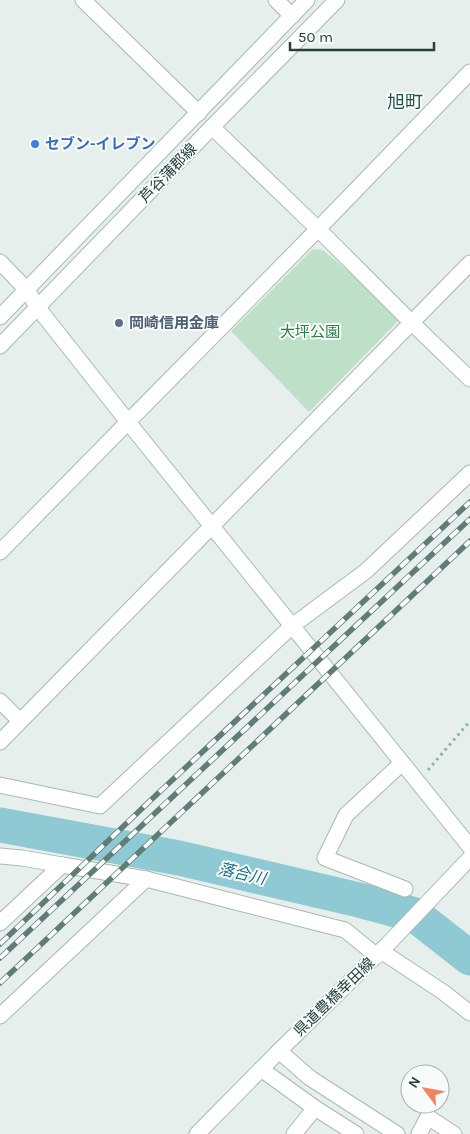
<svg xmlns="http://www.w3.org/2000/svg" width="470" height="1134" viewBox="0 0 470 1134" font-family="Karla,'Noto Sans JP',sans-serif">
<style>
.green{fill:#bfe0c8}
.lines{fill:none;stroke-linecap:round;stroke-linejoin:round}
.river{stroke:#8ec9d4;stroke-width:35}
.street-casing{stroke:#a8b8b2;stroke-width:17}
.secondary-casing{stroke:#a4bbb3;stroke-width:17}
.path{stroke:#86b3a5;stroke-width:3;stroke-dasharray:2.5 4;stroke-linecap:butt}
.street{stroke:#fff;stroke-width:15}
.secondary{stroke:#fff;stroke-width:15}
.rail-casing{stroke:#5f7d75;stroke-width:5.5}
.rail{stroke:#f7fbf9;stroke-width:4;stroke-dasharray:11;stroke-linecap:butt}
.shop-dot{fill:#3f7fe0;stroke:#f7fbf9;stroke-width:2}
.service-dot{fill:#5c6f8a;stroke:#f7fbf9;stroke-width:2}
.labels{text-anchor:middle;stroke-width:4;stroke-linejoin:round;paint-order:stroke}
.shop-label{font-size:15px;font-weight:bold;fill:#366cbe;stroke:#f7fbf9;text-anchor:start}
.street-label{font-size:15px;fill:#24423a;stroke:#f7fbf9}
.service-label{font-size:15px;font-weight:bold;fill:#4e5e75;stroke:#f7fbf9;text-anchor:start}
.park-label{font-size:15px;fill:#2d7a4b;stroke:#f7fbf9}
.water-label{font-size:16px;font-style:italic;fill:#1c6f80;stroke:#f7fbf9}
.quarter-label{font-size:18px;fill:#1f5548;stroke:#f7fbf9}
</style>
<rect width="100%" height="100%" fill="#e6efeb"/>
<path class="green" d="M313 249 323 250 402 317 309 412 231 331Z"/>
<g class="lines">
<path class="river" d="M0 825 179 858 359 900 415 915 470 958"/>
<defs>
<g id="street">
<path d="M83 0 199 113"/>
<path d="M276 0 292 16"/>
<path d="M212 127 318 229 412 323 470 379"/>
<path d="M0 552 318 229 470 72"/>
<path d="M0 701 20 721"/>
<path d="M0 742 470 263"/>
<path d="M402 763 346 815 325 858 405 889"/>
<path d="M0 785 100 806 292 626 366 571 470 473"/>
<path d="M0 856 22 858 62 865 0 923"/>
<path d="M62 865 146 879"/>
<path d="M381 951 443 992 470 1013"/>
<path d="M0 1016 146 879 345 930 377 956"/>
<path d="M294 1134 315 1108"/>
<path d="M419 1134 428 1117 454 1134"/>
</g>
<g id="secondary">
<path d="M0 262 27 290 38 308 128 422 470 847"/>
<path d="M0 317 307 0"/>
<path d="M0 346 212 127 337 0"/>
<path d="M279 1051 310 1078 397 1134"/>
<path d="M261 1069 315 1108 356 1134"/>
<path d="M197 1134 279 1051 388 944 470 858"/>
</g>
</defs>
<use href="#street" class="street-casing"/>
<use href="#secondary" class="secondary-casing"/>
<path class="path" d="M428 770 470 721"/>
<use href="#street" class="street"/>
<use href="#secondary" class="secondary"/>
<defs>
<g id="rail">
<path d="M0 944 152 799 470 502"/>
<path d="M0 958 470 519"/>
<path d="M0 983 470 541"/>
</g>
</defs>
<use href="#rail" class="rail-casing"/>
<use href="#rail" class="rail"/>
</g>
<circle class="shop-dot" cx="35" cy="144" r="5"/>
<circle class="service-dot" cx="119" cy="323" r="5"/>
<g class="labels">
<g class="shop-label">
<text x="45" y="149">セブン-イレブン</text>
</g>
<g class="street-label">
<text transform="translate(168 173) rotate(-46)" y="5">芦谷蒲郡線</text>
<text transform="translate(334 997) rotate(-44)" y="5">県道豊橋幸田線</text>
</g>
<g class="service-label">
<text x="129" y="328">岡崎信用金庫</text>
</g>
<g class="park-label">
<text x="310" y="337">大坪公園</text>
</g>
<g class="water-label">
<text transform="translate(242 873) rotate(13)" y="6">落合川</text>
</g>
<g class="quarter-label">
<text x="405" y="108">旭町</text>
</g>
</g>
<g transform="translate(425 1089) rotate(302)"><circle r="24" fill="#f7fbf9" stroke="#a3b1ad"/>
<path d="M0-4L9 19L0 12L-9 19Z" fill="#f4845f"/>
<text y="-8" font-size="14" font-weight="bold" text-anchor="middle" fill="#24423a">N</text>
</g>
<path d="M290 42v8h144v-8" fill="none" stroke="#24423a" stroke-width="2.5"/>
<text x="298" y="42" font-size="15" fill="#24423a" stroke="#f7fbf9" stroke-width="4" paint-order="stroke">50 m</text>
</svg>
